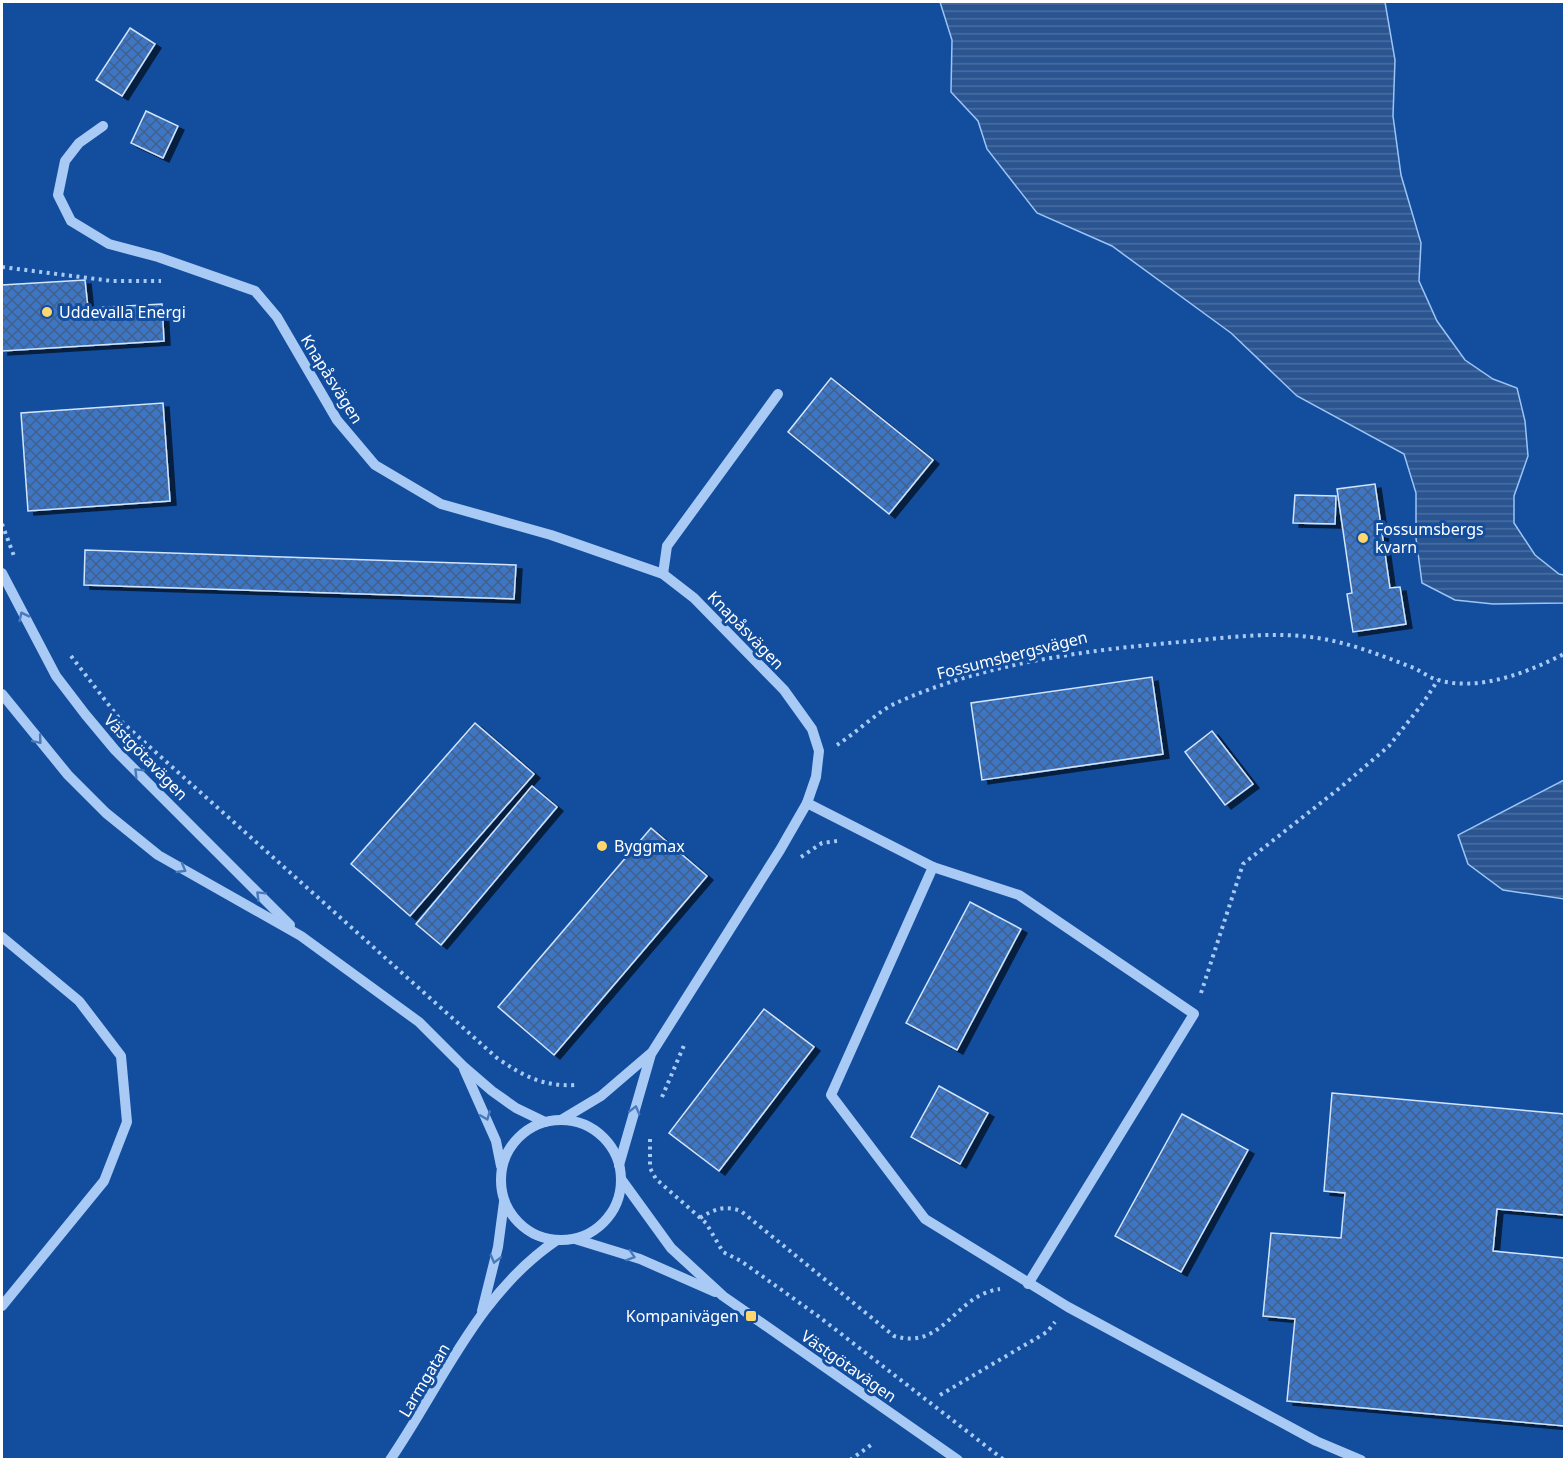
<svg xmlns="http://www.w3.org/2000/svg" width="1566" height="1461" viewBox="0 0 1566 1461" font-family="'Noto Sans',sans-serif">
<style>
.water{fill:url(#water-rules);stroke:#9bc4f7;stroke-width:1.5}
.building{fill:url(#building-cross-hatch);stroke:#d2e5fe;stroke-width:1.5;filter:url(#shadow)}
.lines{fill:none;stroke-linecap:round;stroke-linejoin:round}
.path{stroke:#a9caf4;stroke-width:4;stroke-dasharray:3 4.5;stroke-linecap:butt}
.minor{stroke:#a9caf4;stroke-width:10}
.oneway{stroke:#4779bc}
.poi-dot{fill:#ffd76c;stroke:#124d9e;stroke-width:2}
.labels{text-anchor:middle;stroke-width:6;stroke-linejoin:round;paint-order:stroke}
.poi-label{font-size:16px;fill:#fff;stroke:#124d9e;text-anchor:start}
.street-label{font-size:16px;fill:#fff;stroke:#124d9e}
</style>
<defs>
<pattern id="water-rules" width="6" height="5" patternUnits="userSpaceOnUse" patternTransform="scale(1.5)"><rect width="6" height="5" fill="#2a5591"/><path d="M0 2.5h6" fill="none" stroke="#4a6ea2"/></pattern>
<pattern id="building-cross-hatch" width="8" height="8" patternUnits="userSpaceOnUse" patternTransform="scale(1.5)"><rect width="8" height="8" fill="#3c76c5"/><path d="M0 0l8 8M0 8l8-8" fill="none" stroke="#446188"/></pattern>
<filter id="shadow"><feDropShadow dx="6" dy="4" stdDeviation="0" flood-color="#0009"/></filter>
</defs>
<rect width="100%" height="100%" fill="#124d9e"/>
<g class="water">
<path d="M940 2H1385L1395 60 1393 116 1401 175 1421 243 1419 281 1437 321 1465 360 1493 379 1517 388 1525 421 1528 456 1514 496V523L1535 555 1559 574 1564 575V603L1493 604 1455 600 1422 583 1416 538V493L1404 454 1297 396 1231 333 1112 246 1037 213 987 149 978 121 951 92 952 40Z"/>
<path d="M1564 780V899L1503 890 1468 864 1458 835Z"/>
</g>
<g class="building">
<path d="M130 28 155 44 122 96 96 80Z"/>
<path d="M146 111 178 126 163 158 131 143Z"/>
<path d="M85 280 88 308 162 304 164 341 2 351V285Z"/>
<path d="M831 378 933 460 889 514 788 432Z"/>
<path d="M163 403 170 501 28 511 21 413Z"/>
<path d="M1375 484 1390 588 1400 587 1406 624 1353 632 1347 594 1352 593 1337 489Z"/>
<path d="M1295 495 1336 496 1335 524 1293 523Z"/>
<path d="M85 550 516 565 514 599 84 585Z"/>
<path d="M1152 677 1163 754 982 780 971 703Z"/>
<path d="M475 723 534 774 410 916 351 864Z"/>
<path d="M1212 731 1253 784 1225 805 1185 752Z"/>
<path d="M532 786 557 807 441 945 416 924Z"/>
<path d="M651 828 707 876 554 1055 498 1007Z"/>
<path d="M970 902 1021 929 957 1050 906 1023Z"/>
<path d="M764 1009 814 1047 719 1171 669 1133Z"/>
<path d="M939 1086 988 1113 960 1164 911 1137Z"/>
<path d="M1332 1093 1564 1114V1215L1497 1209 1493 1251 1564 1258V1426L1287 1401 1295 1319 1263 1316 1271 1233 1341 1238 1345 1193 1324 1191Z"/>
<path d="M1182 1114 1248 1150 1181 1272 1115 1236Z"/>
</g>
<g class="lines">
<g class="path">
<path d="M2 267 112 281H161"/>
<path d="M2 524 14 556"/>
<path d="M71 656 122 722 497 1058C523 1076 544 1087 576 1085"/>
<path d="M837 745C856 733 877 712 896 703 986 662 1095 649 1192 641 1231 637 1271 632 1310 637 1346 641 1380 655 1414 668 1422 672 1430 678 1438 680 1480 692 1528 672 1564 654"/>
<path d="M801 857 822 843 837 841"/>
<path d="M1201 993 1243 864 1341 787 1389 746 1423 703 1438 680"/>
<path d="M662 1097 685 1043"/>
<path d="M650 1139V1168L656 1179 706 1223 723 1252 741 1261 818 1316 1004 1460"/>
<path d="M700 1218C714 1209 725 1205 741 1211L894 1336C944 1351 954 1295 1000 1289"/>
<path d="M940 1395 1047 1332 1055 1322"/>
<path d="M850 1460 871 1445"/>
</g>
<g class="minor">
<path d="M103 126 79 143 65 161 58 195 71 221 109 244 158 257 255 291 277 317 337 420 375 465 441 504 551 535 663 574 694 598 784 690 812 729 819 751 816 777 807 803 780 850 651 1054 619 1165"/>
<path d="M2 573 56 676 85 714 115 750 290 925"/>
<path d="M663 574 667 546 778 394"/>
<path d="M2 694 68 775 106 813 158 855 301 936 419 1022 463 1066 492 1091 516 1108 545 1122"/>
<path d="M807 803 933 867 831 1095 925 1219 1068 1307 1316 1441 1361 1460"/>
<path d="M933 867 1019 895 1194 1014 1028 1284"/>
<path d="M2 937 79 1001 121 1056 127 1122 104 1181 2 1306"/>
<path d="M464 1069 496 1141 501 1166"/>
<path d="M561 1120 601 1096 650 1054"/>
<circle cx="561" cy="1180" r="60"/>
<path d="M621 1179 671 1248 723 1296 958 1460"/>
<path d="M575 1239 640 1259 715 1292"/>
<path d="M482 1311 498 1247 504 1202"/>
<path d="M390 1460C442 1384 478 1293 557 1240"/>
</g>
</g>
<defs><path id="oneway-chevron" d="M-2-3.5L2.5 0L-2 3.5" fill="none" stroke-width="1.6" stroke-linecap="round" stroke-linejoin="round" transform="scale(1.5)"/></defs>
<g class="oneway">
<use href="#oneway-chevron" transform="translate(23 616) rotate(-116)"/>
<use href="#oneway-chevron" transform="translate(38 740) rotate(50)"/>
<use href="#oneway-chevron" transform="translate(138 772) rotate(-135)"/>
<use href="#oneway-chevron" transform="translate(182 869) rotate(30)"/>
<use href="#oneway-chevron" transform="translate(260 895) rotate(-135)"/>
<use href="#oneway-chevron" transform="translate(635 1110) rotate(-75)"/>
<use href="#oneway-chevron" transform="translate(486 1116) rotate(68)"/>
<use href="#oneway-chevron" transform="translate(631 1256) rotate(18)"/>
<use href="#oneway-chevron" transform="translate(495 1259) rotate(104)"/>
</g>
<g class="poi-dot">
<circle cx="47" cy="312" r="6"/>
<circle cx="1363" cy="538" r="6"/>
<circle cx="602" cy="846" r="6"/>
<rect x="745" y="1310" width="12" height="12" rx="3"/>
</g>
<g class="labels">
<g class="poi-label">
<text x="59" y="318">Uddevalla Energi</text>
<text x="1375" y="535">Fossumsbergs<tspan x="1375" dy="18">kvarn</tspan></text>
<text x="614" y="852">Byggmax</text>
<text x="739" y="1322" text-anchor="end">Kompanivägen</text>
</g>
<g class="street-label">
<text transform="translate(332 379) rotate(58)" y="6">Knapåsvägen</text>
<text transform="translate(746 630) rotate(46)" y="6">Knapåsvägen</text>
<text transform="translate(1012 655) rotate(-14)" y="6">Fossumsbergsvägen</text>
<text transform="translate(146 757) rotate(46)" y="6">Västgötavägen</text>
<text transform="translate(849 1366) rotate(35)" y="6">Västgötavägen</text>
<text transform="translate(424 1380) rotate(-59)" y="6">Larmgatan</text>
</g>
</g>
<rect width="1566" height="1461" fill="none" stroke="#ffffff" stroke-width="6"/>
</svg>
